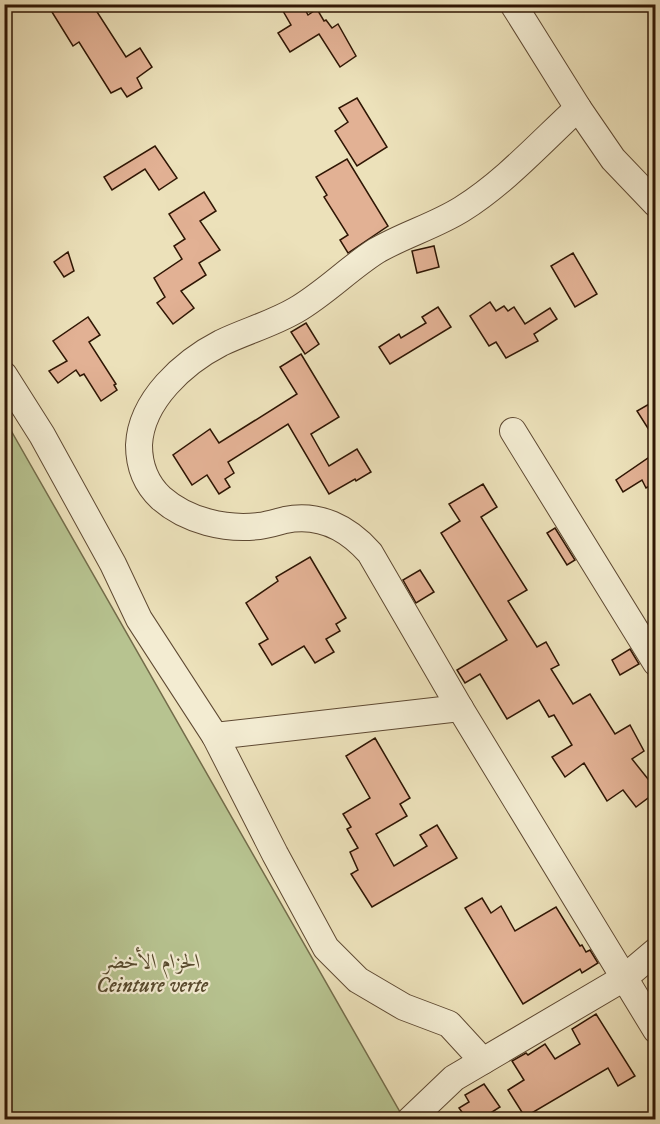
<svg xmlns="http://www.w3.org/2000/svg" width="660" height="1124" viewBox="0 0 660 1124" font-family="'IM FELL DW Pica',Amiri,serif">
<style>
.green{fill:#b7c390;stroke:#736c4a;stroke-width:1.5}
.building{fill:#e2b194;stroke:#2f1604;stroke-width:1.5}
.lines{fill:none;stroke-linecap:round;stroke-linejoin:round}
.minor-casing{stroke:#5e4932;stroke-width:28}
.minor{stroke:#f3ecd2;stroke-width:26}
.labels{text-anchor:middle;stroke-width:4.5;stroke-linejoin:round;paint-order:stroke}
.park-label{font-size:21px;font-style:italic;fill:#584a2e;stroke:#f3ecd2}
</style>
<rect width="100%" height="100%" fill="#ece1ba"/>
<filter id="stains"><feTurbulence type="fractalNoise" baseFrequency=".00333" numOctaves="4"/><feColorMatrix values="0 0 0 0 .2 0 0 0 0 .09 0 0 0 0 .02 0 0 0 .5 -.17"/></filter>
<radialGradient id="worn" r=".72"><stop offset=".6" stop-color="#630" stop-opacity="0"/><stop offset="1" stop-color="#630" stop-opacity=".3"/></radialGradient>
<path class="green" d="M5 420 404 1119H5Z"/>
<g class="building">
<path d="M47 4H92L126 57 140 48 152 67 137 78 142 88 127 97 121 88 111 93 79 42 73 46Z"/>
<path d="M279 4H302L308 15 317 9 324 21 326 20 332 28 338 24 356 56 340 67 319 34 290 52 278 33 291 25Z"/>
<path d="M357 98 387 147 357 166 335 131 348 122 339 108Z"/>
<path d="M155 146 177 178 159 190 145 169 112 190 104 177Z"/>
<path d="M347 159 388 226 348 253 340 240 348 235 324 197 327 195 316 177Z"/>
<path d="M204 192 216 211 200 221 220 250 199 263 206 275 181 291 194 308 173 324 157 303 165 297 154 278 182 259 174 246 185 239 169 214Z"/>
<path d="M434 246 439 267 417 273 412 251Z"/>
<path d="M68 252 74 271 64 277 54 262Z"/>
<path d="M573 253 597 294 575 307 551 266Z"/>
<path d="M490 302 496 311 504 306 508 311 514 307 525 324 550 308 557 319 534 334 538 341 506 358 496 342 489 346 470 316Z"/>
<path d="M438 307 451 327 390 364 379 347 399 334 401 338 426 323 422 317Z"/>
<path d="M88 317 100 335 89 342 116 384 114 385 117 390 101 401 84 374 80 376 76 370 58 383 49 371 67 361 53 341Z"/>
<path d="M306 323 319 344 305 354 291 332Z"/>
<path d="M301 354 339 417 311 434 329 466 357 449 371 472 356 481 355 479 329 494 288 424 228 462 234 473 225 479 230 487 219 494 207 475 192 485 173 455 210 429 219 443 297 394 280 367Z"/>
<path d="M656 400V441L637 411Z"/>
<path d="M651 456 652 459 656 457V482L646 488 642 480 623 492 616 480Z"/>
<path d="M483 484 497 507 481 517 527 590 508 601 537 647 546 642 559 665 551 669 573 704 590 694 615 734 630 725 644 751 632 759 656 789V792L636 807 623 790 607 801 584 763 565 777 552 757 572 745 554 715 549 717 539 700 507 719 480 674 465 683 457 670 507 640 441 533 460 521 449 504Z"/>
<path d="M555 528 575 560 567 565 547 533Z"/>
<path d="M310 557 346 618 336 624 340 631 326 639 334 652 315 663 304 646 272 665 259 644 268 639 246 603 278 581 276 577Z"/>
<path d="M420 570 434 592 416 603 403 580Z"/>
<path d="M630 649 639 664 620 675 612 660Z"/>
<path d="M375 738 410 798 400 804 407 816 376 834 394 866 427 846 420 835 437 825 457 858 372 907 351 874 358 870 350 852 358 848 347 829 351 827 343 814 370 798 346 756Z"/>
<path d="M482 898 491 913 501 906 515 931 556 907 580 946 582 945 586 952 590 950 598 963 582 973 580 969 523 1004 465 908Z"/>
<path d="M596 1014 635 1076 618 1086 608 1068 525 1117 508 1090 524 1080 512 1061 526 1053 528 1055 545 1044 555 1059 580 1044 572 1029Z"/>
<path d="M484 1084 500 1107 481 1119H467L459 1108 469 1102 465 1095Z"/>
</g>
<g class="lines">
<defs>
<g id="minor">
<path d="M513 4 578 108 613 159 656 204"/>
<path d="M578 108C541 142 505 182 462 209 435 226 403 235 376 251 348 269 325 293 296 310 272 324 246 331 221 343 184 362 141 400 139 445 139 465 146 484 161 498 187 521 226 530 259 526 268 525 277 522 285 520 319 513 348 528 370 553L460 708 656 1030"/>
<path d="M4 375 42 435 113 564 139 619 215 736 275 854 326 948 358 980 404 1007 449 1024 483 1061"/>
<path d="M513 431 656 663"/>
<path d="M215 736 460 708"/>
<path d="M410 1120 454 1078 624 978 656 951"/>
</g>
</defs>
<use href="#minor" class="minor-casing"/>
<use href="#minor" class="minor"/>
</g>
<g class="labels">
<g class="park-label">
<text x="152" y="968">الحزام الأخضر<tspan x="152" dy="24">Ceinture verte</tspan></text>
</g>
</g>
<rect width="660" height="1124" fill="none" stroke="#ece1ba" stroke-width="24"/>
<rect x="6" y="6" width="648" height="1112" fill="none" stroke="#2f1604" stroke-width="3"/>
<rect x="12" y="12" width="636" height="1100" fill="none" stroke="#2f1604" stroke-width="1.5"/>
<rect width="100%" height="100%" filter="url(#stains)"/>
<rect width="100%" height="100%" fill="url(#worn)"/>
</svg>
